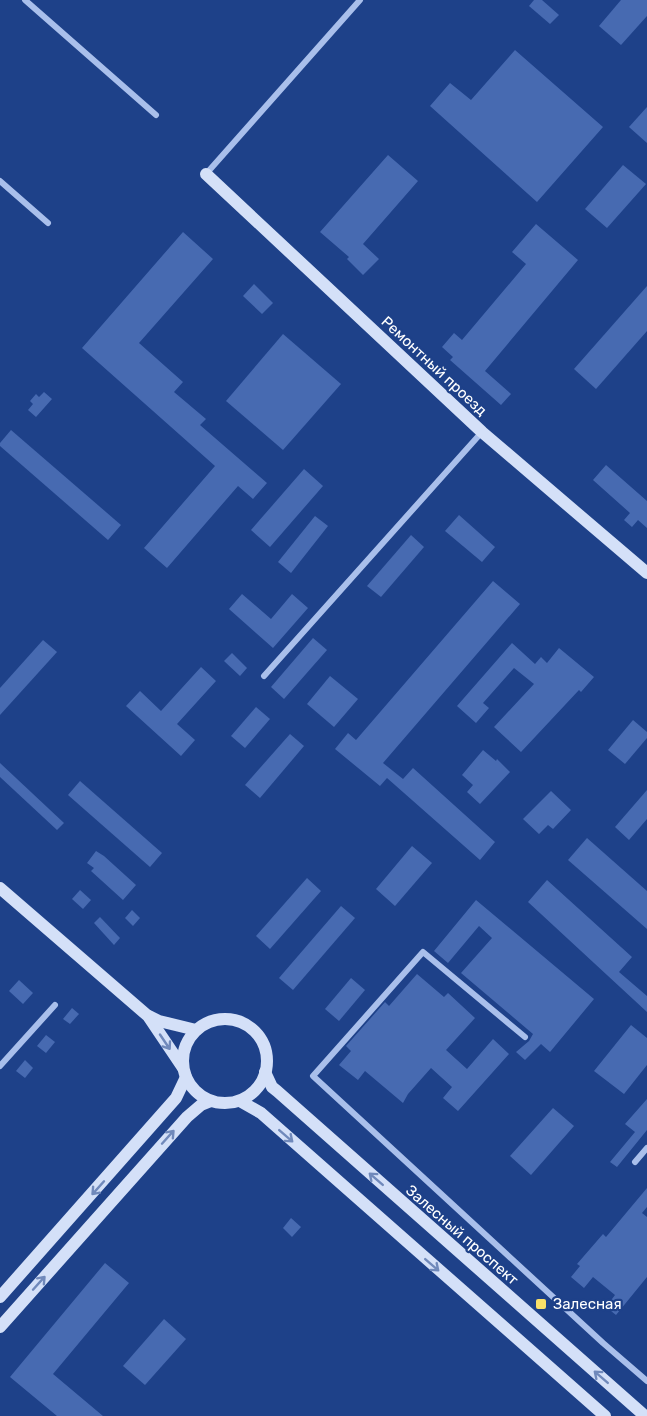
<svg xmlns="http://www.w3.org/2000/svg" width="647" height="1416" viewBox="0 0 647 1416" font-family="Rubik,sans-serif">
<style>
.building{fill:#476ab1}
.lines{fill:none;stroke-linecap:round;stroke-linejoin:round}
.street{stroke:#a9bfeb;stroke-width:6}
.secondary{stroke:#d4e0f8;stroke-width:12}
.oneway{stroke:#7089bb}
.poi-dot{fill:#fae068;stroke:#1e4189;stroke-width:2}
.labels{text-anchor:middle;stroke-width:4.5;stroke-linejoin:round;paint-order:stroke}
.street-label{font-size:15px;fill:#fff;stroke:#1e4189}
.poi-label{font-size:15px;fill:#fff;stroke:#1e4189;text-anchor:start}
</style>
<rect width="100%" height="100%" fill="#1e4189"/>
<g class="building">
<path d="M534 0H542L559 15 550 24 529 6Z"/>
<path d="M621 0H647V16L621 45 599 26Z"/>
<path d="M515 50 603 127 537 202 430 106 450 83 471 100Z"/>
<path d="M647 107V143L629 127Z"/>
<path d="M388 155 418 181 363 244 379 259 363 275 347 259 349 257 320 232Z"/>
<path d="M623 165 646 184 607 228 585 209Z"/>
<path d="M536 224 578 260 485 371 511 394 501 405 450 360 453 357 442 347 454 333 462 340 526 264 512 252Z"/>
<path d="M183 232 213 259 139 343 183 382 174 392 206 419 200 425 267 483 253 499 238 486 167 568 144 548 215 466 82 348Z"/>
<path d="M254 284 273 303 262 314 243 296Z"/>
<path d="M647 286V331L596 389 574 369Z"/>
<path d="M283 334 341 384 283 450 226 401Z"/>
<path d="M44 392 52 399 36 417 28 410 33 404 30 401 36 394 39 397Z"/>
<path d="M11 430 121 525 108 540 0 446V443Z"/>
<path d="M606 465 647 501V528L638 520 632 527 624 520 630 513 593 480Z"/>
<path d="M304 469 323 486 270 547 251 530Z"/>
<path d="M459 515 495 547 482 562 445 531Z"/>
<path d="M315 516 328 526 291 573 278 562Z"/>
<path d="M411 535 424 547 381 597 367 586Z"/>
<path d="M493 581 520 604 383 763 403 779 413 768 495 842 480 860 387 778 380 786 335 749 348 733 356 740Z"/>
<path d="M242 594 271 619 292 594 308 608 273 648 229 609Z"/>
<path d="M313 638 327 650 284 699 271 687Z"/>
<path d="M43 640 57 652 0 715V688Z"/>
<path d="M512 643 535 664 541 657 547 663 559 648 594 677 581 692 579 690 521 752 494 727 534 684 514 668 483 703 489 708 476 723 457 706Z"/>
<path d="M232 653 247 668 240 676 224 661Z"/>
<path d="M201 667 216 681 177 724 195 740 181 756 126 706 140 691 161 711Z"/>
<path d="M330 676 358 699 334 727 307 704Z"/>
<path d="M256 707 270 719 245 748 231 736Z"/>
<path d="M633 720 647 732V738L625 764 608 750Z"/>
<path d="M290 734 304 746 260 798 245 785Z"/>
<path d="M483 750 496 761 497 759 510 772 480 804 467 792 473 785 462 775Z"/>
<path d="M0 763 64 823 57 830 0 777Z"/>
<path d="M80 781 162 853 150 867 68 795Z"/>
<path d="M647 790V819L629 840 615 827Z"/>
<path d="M551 791 571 810 553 829 548 825 539 834 523 819Z"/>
<path d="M587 838 647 891V929L568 860Z"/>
<path d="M412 846 432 863 395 906 376 889Z"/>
<path d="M96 851 104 856 136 885 123 900 91 871 94 868 87 863Z"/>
<path d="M307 878 321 891 270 949 256 936Z"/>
<path d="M547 880 632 957 619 972 647 996V1012L528 902Z"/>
<path d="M80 890 91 900 83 909 72 899Z"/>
<path d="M476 900 594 999 550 1052 541 1044 525 1060 516 1052 529 1041 533 1034 461 973 492 938 479 926 448 963 434 951Z"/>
<path d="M341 906 355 918 293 990 279 978Z"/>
<path d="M132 910 140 918 133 926 125 918Z"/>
<path d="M100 917 120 938 114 945 94 923Z"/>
<path d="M417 974 444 997 448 993 475 1018 446 1050 467 1069 493 1039 509 1054 458 1111 443 1098 452 1087 431 1068 408 1094 403 1103 365 1071 358 1080 339 1065 351 1051 346 1046 385 1002 389 1006Z"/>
<path d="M351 978 365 990 339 1021 325 1009Z"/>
<path d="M19 980 33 993 23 1004 9 991Z"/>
<path d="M72 1008 79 1014 70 1024 63 1019Z"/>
<path d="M631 1025 647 1038V1065L624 1094 594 1071Z"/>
<path d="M46 1035 55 1042 46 1053 37 1046Z"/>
<path d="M25 1060 33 1068 25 1078 16 1071Z"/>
<path d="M647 1099V1130L617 1167 610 1162 635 1132 625 1124Z"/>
<path d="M553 1108 574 1126 531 1175 510 1156Z"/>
<path d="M647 1188V1207L642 1213 647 1217V1277L616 1315 606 1307 615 1295 593 1277 584 1288 571 1277 580 1266 577 1264 603 1234 606 1237Z"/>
<path d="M291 1218 301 1227 292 1237 283 1228Z"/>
<path d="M105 1263 129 1283 53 1374 103 1416H57L10 1377Z"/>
<path d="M164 1319 186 1339 145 1385 123 1366Z"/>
</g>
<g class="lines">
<g class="street">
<path d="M25 0 156 115"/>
<path d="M206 174 360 0"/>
<path d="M0 181 48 223"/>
<path d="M264 676 482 432"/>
<path d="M525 1037 423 952 313 1076 603 1343 647 1381"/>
<path d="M0 1066 55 1005"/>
<path d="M635 1162 647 1148"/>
</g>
<g class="secondary">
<path d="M206 174 482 432 647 573"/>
<path d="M0 888 148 1016 183 1068"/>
<path d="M149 1016 159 1021 196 1030"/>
<circle cx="225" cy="1061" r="42"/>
<path d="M265 1072 272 1087 277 1091 645 1416"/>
<path d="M240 1101 261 1113 605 1416"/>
<path d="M0 1297 176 1098 186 1077"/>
<path d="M0 1327 187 1117 201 1105 211 1101"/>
</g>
</g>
<defs><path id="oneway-shaft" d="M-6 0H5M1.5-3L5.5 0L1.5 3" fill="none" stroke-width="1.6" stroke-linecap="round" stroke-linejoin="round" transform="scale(1.5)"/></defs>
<g class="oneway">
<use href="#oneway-shaft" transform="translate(165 1042) rotate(56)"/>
<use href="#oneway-shaft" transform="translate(286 1136) rotate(41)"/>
<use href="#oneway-shaft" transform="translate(168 1137) rotate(-48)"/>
<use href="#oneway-shaft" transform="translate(376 1179) rotate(-139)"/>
<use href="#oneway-shaft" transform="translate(98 1188) rotate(132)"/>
<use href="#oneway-shaft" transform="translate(432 1265) rotate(41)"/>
<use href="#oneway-shaft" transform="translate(39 1283) rotate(-48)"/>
<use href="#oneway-shaft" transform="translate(601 1377) rotate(-139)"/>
</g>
<rect class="poi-dot" x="535" y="1298" width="12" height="12" rx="3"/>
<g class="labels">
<g class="street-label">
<text transform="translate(434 366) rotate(43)" y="5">Ремонтный проезд</text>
<text transform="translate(462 1235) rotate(41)" y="5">Залесный проспект</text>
</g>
<g class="poi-label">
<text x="553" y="1309">Залесная</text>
</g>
</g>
</svg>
